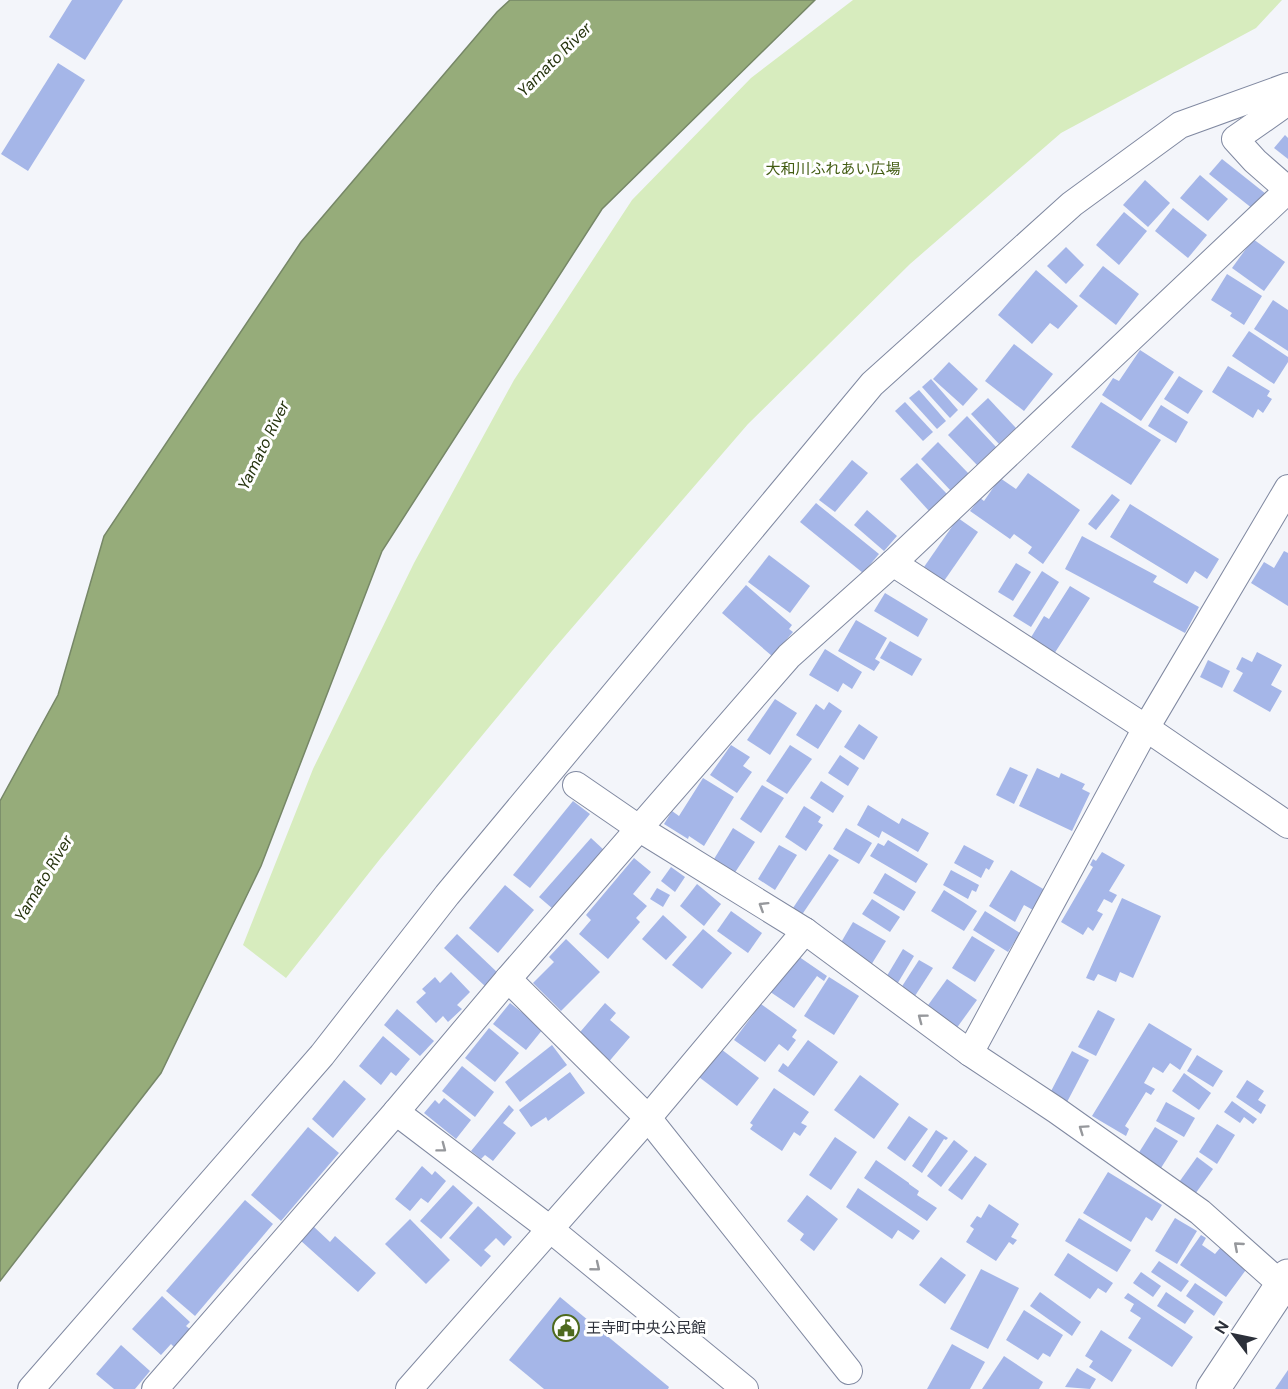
<svg xmlns="http://www.w3.org/2000/svg" width="1288" height="1389" viewBox="0 0 1288 1389" font-family="'DM Sans','Noto Sans JP',sans-serif">
<style>
.green{fill:#d7ecbe}
.water{fill:#96ac7a;stroke:#768767;stroke-width:1.5}
.building{fill:#a5b6e8}
.lines{fill:none;stroke-linecap:round;stroke-linejoin:round}
.minor-casing{stroke:#8089a1;stroke-width:28}
.secondary-casing{stroke:#8089a1;stroke-width:35}
.minor{stroke:#fff;stroke-width:26}
.secondary{stroke:#fff;stroke-width:33}
.oneway{stroke:#96989c}
.labels{text-anchor:middle;stroke-width:6;stroke-linejoin:round;paint-order:stroke}
.park-label{font-size:15px;fill:#435d13;stroke:#fff}
.poi-label{font-size:15px;fill:#2c303a;stroke:#fff;text-anchor:start}
.water-label{font-size:16px;font-style:italic;fill:#25330d;stroke:#fff}
</style>
<rect width="100%" height="100%" fill="#f3f5fa"/>
<path class="green" d="M853 0H1282L1256 28 1061 133 910 264 748 424 552 651 380 859 286 978 243 945 313 769 414 563 514 380 632 200 751 78Z"/>
<path class="water" d="M510 0H815L602 209 382 551 261 866 161 1073 0 1281V801L58 695 104 536 301 242 497 12Z"/>
<g class="building">
<path d="M72 0H123L85 60 49 37Z"/>
<path d="M58 63 85 80 28 171 1 154Z"/>
<path d="M1285 135 1288 138V159L1274 148Z"/>
<path d="M1222 159 1266 194 1253 209 1209 174Z"/>
<path d="M1200 175 1228 199 1208 221 1180 198Z"/>
<path d="M1145 180 1170 203 1148 227 1123 205Z"/>
<path d="M1173 208 1207 235 1188 258 1155 231Z"/>
<path d="M1124 212 1147 231 1119 265 1096 245Z"/>
<path d="M1253 239 1285 262 1264 291 1232 268Z"/>
<path d="M1066 247 1084 265 1066 284 1047 266Z"/>
<path d="M1103 266 1139 294 1116 325 1079 296Z"/>
<path d="M1036 270 1078 306 1058 329 1050 323 1032 344 998 315Z"/>
<path d="M1227 274 1262 296 1244 325 1230 316 1232 313 1211 300Z"/>
<path d="M1273 300 1288 310V351L1254 329Z"/>
<path d="M1249 331 1288 357V362L1274 384 1232 356Z"/>
<path d="M1014 344 1053 374 1024 411 985 381Z"/>
<path d="M1140 350 1174 372 1141 421 1102 395 1113 378 1119 381Z"/>
<path d="M949 362 978 389 963 406 933 379Z"/>
<path d="M1228 366 1270 391 1267 396 1272 399 1263 413 1258 409 1253 418 1212 392Z"/>
<path d="M1179 376 1203 391 1188 414 1164 399Z"/>
<path d="M931 379 958 410 950 418 922 387Z"/>
<path d="M919 390 946 421 937 429 909 398Z"/>
<path d="M988 398 1016 428 999 444 971 414Z"/>
<path d="M905 402 933 432 923 441 895 411Z"/>
<path d="M1101 402 1161 440 1131 485 1071 447Z"/>
<path d="M1161 405 1188 422 1176 443 1148 426Z"/>
<path d="M967 416 996 447 977 465 948 435Z"/>
<path d="M938 442 969 474 951 491 921 459Z"/>
<path d="M852 460 868 473 835 512 819 500Z"/>
<path d="M917 463 947 494 929 511 900 479Z"/>
<path d="M1028 473 1080 510 1043 564 1028 553 1032 547 1014 534 1010 539 970 511 980 498 984 501 1000 478 1016 489Z"/>
<path d="M1112 494 1120 500 1096 530 1088 524Z"/>
<path d="M816 503 879 554 863 573 800 522Z"/>
<path d="M1130 504 1219 559 1207 579 1195 571 1187 584 1110 537Z"/>
<path d="M867 510 897 536 884 551 854 525Z"/>
<path d="M958 518 978 532 944 581 924 567Z"/>
<path d="M1082 536 1157 576 1153 582 1199 607 1185 633 1065 569Z"/>
<path d="M1284 551 1288 553V606L1251 583 1264 562 1274 568Z"/>
<path d="M769 555 810 586 790 613 748 582Z"/>
<path d="M1016 563 1031 572 1013 601 998 592Z"/>
<path d="M1042 571 1059 582 1031 627 1013 616Z"/>
<path d="M746 585 792 625 789 629 793 632 772 656 722 613Z"/>
<path d="M1070 586 1090 598 1054 654 1030 639 1044 616 1049 619Z"/>
<path d="M885 593 928 619 918 637 874 611Z"/>
<path d="M856 620 887 638 875 659 880 662 874 671 838 651Z"/>
<path d="M890 641 922 659 912 676 880 658Z"/>
<path d="M825 649 862 672 852 689 843 683 838 692 809 675Z"/>
<path d="M1257 652 1282 665 1271 685 1282 691 1270 712 1233 691 1243 673 1236 669 1242 657 1252 662Z"/>
<path d="M1208 660 1230 671 1222 688 1200 677Z"/>
<path d="M775 699 797 713 770 755 747 740Z"/>
<path d="M829 702 842 711 818 749 796 735 816 704 824 710Z"/>
<path d="M859 724 878 737 864 760 844 747Z"/>
<path d="M731 745 750 757 743 766 752 772 737 793 710 775Z"/>
<path d="M790 745 812 759 787 794 766 781Z"/>
<path d="M840 755 859 768 848 786 828 773Z"/>
<path d="M1010 767 1028 775 1014 804 996 795Z"/>
<path d="M1037 768 1059 778 1061 773 1085 784 1082 789 1090 793 1072 831 1019 806Z"/>
<path d="M703 778 734 797 704 846 689 836 688 839 664 824 672 811 679 816Z"/>
<path d="M821 781 844 796 833 813 810 798Z"/>
<path d="M762 785 784 798 761 833 740 819Z"/>
<path d="M573 801 590 814 530 888 513 875Z"/>
<path d="M868 805 899 824 902 818 929 833 918 852 882 831 879 838 857 825Z"/>
<path d="M804 806 821 817 818 822 823 825 806 851 785 837Z"/>
<path d="M733 828 755 842 732 877 711 864Z"/>
<path d="M846 828 872 843 859 864 833 849Z"/>
<path d="M591 838 605 851 553 909 539 897Z"/>
<path d="M888 840 928 864 916 883 870 856 878 843 884 846Z"/>
<path d="M779 845 797 855 775 890 758 879Z"/>
<path d="M964 845 994 861 989 870 986 868 981 878 954 863Z"/>
<path d="M1102 852 1125 865 1109 891 1117 895 1112 903 1104 899 1097 911 1103 914 1093 931 1088 927 1083 935 1061 922 1093 867 1090 865 1093 859 1096 861Z"/>
<path d="M829 854 839 860 797 922 789 914Z"/>
<path d="M634 858 651 872 633 894 647 906 636 918 640 922 608 959 579 934 591 920 586 915Z"/>
<path d="M671 867 685 877 675 892 661 881Z"/>
<path d="M951 870 979 885 976 892 972 890 968 899 943 885Z"/>
<path d="M1011 870 1045 890 1033 910 1024 905 1015 922 989 906Z"/>
<path d="M885 873 916 892 904 911 873 893Z"/>
<path d="M697 884 721 904 704 926 680 906Z"/>
<path d="M505 885 534 910 498 953 469 928Z"/>
<path d="M657 888 670 895 663 907 650 899Z"/>
<path d="M944 890 977 911 964 931 931 911Z"/>
<path d="M1122 898 1161 916 1133 978 1120 972 1116 982 1098 974 1094 981 1086 978Z"/>
<path d="M872 899 900 917 890 932 862 914Z"/>
<path d="M731 911 762 933 748 953 717 931Z"/>
<path d="M985 911 1020 933 1008 952 973 930Z"/>
<path d="M663 915 687 937 666 960 642 939Z"/>
<path d="M853 922 886 941 868 970 836 951Z"/>
<path d="M703 929 732 953 702 989 672 965Z"/>
<path d="M457 934 499 974 486 987 444 948Z"/>
<path d="M972 936 995 950 975 982 952 968Z"/>
<path d="M566 939 600 972 561 1011 533 983 554 962 549 957Z"/>
<path d="M903 949 914 956 896 986 885 979Z"/>
<path d="M792 952 827 976 824 981 817 976 794 1008 766 989Z"/>
<path d="M919 960 933 968 913 999 899 991Z"/>
<path d="M451 972 470 992 457 1005 462 1009 448 1022 443 1016 436 1023 416 1002 426 993 422 989 435 977 440 983Z"/>
<path d="M829 977 859 996 834 1035 804 1016Z"/>
<path d="M947 979 977 1000 956 1029 926 1008Z"/>
<path d="M510 1003 543 1029 526 1050 493 1024Z"/>
<path d="M605 1003 616 1013 610 1020 630 1037 606 1065 575 1038Z"/>
<path d="M761 1004 797 1030 792 1037 796 1040 788 1051 779 1044 765 1062 734 1040Z"/>
<path d="M397 1009 434 1041 420 1056 384 1025Z"/>
<path d="M1098 1010 1115 1019 1096 1056 1078 1047Z"/>
<path d="M1149 1023 1192 1049 1180 1070 1170 1063 1163 1073 1153 1067 1144 1083 1155 1089 1151 1095 1146 1092 1125 1126 1129 1129 1126 1136 1092 1116Z"/>
<path d="M489 1028 519 1053 495 1082 465 1058Z"/>
<path d="M383 1036 410 1059 396 1076 391 1072 381 1085 359 1066Z"/>
<path d="M808 1040 838 1062 814 1096 778 1071 783 1063 788 1067Z"/>
<path d="M552 1045 567 1065 520 1102 505 1082Z"/>
<path d="M717 1046 759 1078 737 1106 695 1074Z"/>
<path d="M1072 1051 1089 1060 1066 1104 1049 1095Z"/>
<path d="M1197 1055 1223 1071 1213 1087 1187 1071Z"/>
<path d="M462 1066 494 1092 475 1117 442 1091Z"/>
<path d="M570 1072 585 1093 548 1121 546 1117 531 1127 519 1110Z"/>
<path d="M1184 1073 1211 1093 1199 1110 1172 1091Z"/>
<path d="M860 1075 899 1104 874 1139 834 1110Z"/>
<path d="M344 1080 366 1099 333 1138 312 1119Z"/>
<path d="M1247 1080 1264 1091 1258 1100 1266 1105 1261 1114 1236 1097Z"/>
<path d="M774 1088 809 1112 801 1123 807 1126 800 1136 794 1132 782 1151 750 1129 753 1125 750 1123Z"/>
<path d="M444 1098 471 1120 456 1139 424 1113 435 1100 439 1104Z"/>
<path d="M1232 1101 1257 1119 1253 1124 1244 1117 1240 1123 1224 1112Z"/>
<path d="M1166 1102 1195 1118 1184 1137 1156 1121Z"/>
<path d="M509 1105 514 1110 503 1123 516 1133 493 1161 485 1155 481 1159 471 1151Z"/>
<path d="M909 1116 928 1129 905 1161 887 1148Z"/>
<path d="M1217 1124 1235 1135 1217 1164 1199 1152Z"/>
<path d="M308 1127 339 1153 281 1221 251 1195Z"/>
<path d="M1155 1127 1178 1141 1161 1168 1138 1154Z"/>
<path d="M936 1130 948 1138 946 1140 944 1139 922 1173 912 1166Z"/>
<path d="M835 1137 857 1152 831 1190 809 1175Z"/>
<path d="M954 1140 968 1151 941 1187 927 1176Z"/>
<path d="M975 1156 987 1164 962 1200 948 1190Z"/>
<path d="M1197 1157 1213 1169 1193 1197 1177 1185Z"/>
<path d="M876 1160 909 1183V1184L919 1191 917 1195 937 1208 927 1221 864 1178Z"/>
<path d="M422 1166 432 1175 435 1171 446 1181 428 1203 421 1198 410 1211 395 1199Z"/>
<path d="M1108 1172 1162 1205 1152 1221 1146 1217 1131 1242 1083 1213Z"/>
<path d="M453 1185 473 1203 441 1239 420 1221Z"/>
<path d="M858 1188 920 1231 913 1240 898 1230 892 1239 846 1207Z"/>
<path d="M807 1195 838 1219 814 1251 800 1240 804 1234 787 1221Z"/>
<path d="M245 1200 273 1224 195 1316 166 1291Z"/>
<path d="M989 1204 1019 1224 1011 1237 1017 1240 1013 1245 1009 1242 996 1261 966 1242 974 1229 970 1226 977 1216 981 1218Z"/>
<path d="M478 1206 512 1237 504 1246 496 1238 484 1250 491 1256 481 1267 449 1238Z"/>
<path d="M1079 1218 1131 1250 1117 1272 1065 1241Z"/>
<path d="M1175 1218 1197 1231 1177 1264 1155 1251Z"/>
<path d="M410 1219 450 1260 426 1284 385 1244Z"/>
<path d="M313 1226 330 1242 335 1236 376 1273 358 1292 300 1240Z"/>
<path d="M1201 1235 1206 1238 1202 1245 1215 1254 1220 1248 1248 1267 1226 1297 1180 1265Z"/>
<path d="M1068 1253 1113 1283 1106 1293 1098 1288 1090 1299 1054 1275Z"/>
<path d="M941 1257 966 1275 945 1304 919 1285Z"/>
<path d="M1159 1261 1189 1281 1181 1292 1151 1272Z"/>
<path d="M981 1269 1019 1288 988 1349 950 1329Z"/>
<path d="M1141 1272 1161 1286 1153 1297 1133 1283Z"/>
<path d="M1195 1283 1223 1302 1214 1316 1186 1296Z"/>
<path d="M1040 1292 1081 1322 1072 1336 1030 1306Z"/>
<path d="M1166 1292 1194 1311 1185 1324 1157 1306Z"/>
<path d="M1128 1293 1193 1337 1172 1367 1128 1338 1141 1318 1130 1311 1134 1304 1124 1298Z"/>
<path d="M162 1296 190 1322 186 1326 191 1330 175 1348 171 1344 161 1355 132 1329Z"/>
<path d="M560 1297 669 1387 668 1389H544L509 1360Z"/>
<path d="M1024 1310 1063 1335 1050 1357 1043 1353 1038 1360 1006 1340Z"/>
<path d="M1101 1330 1132 1350 1112 1382 1089 1367 1093 1361 1085 1356Z"/>
<path d="M952 1344 985 1362 970 1389H927Z"/>
<path d="M121 1345 150 1371 135 1389H114L96 1374Z"/>
<path d="M1004 1356 1043 1382 1039 1389H982Z"/>
<path d="M1077 1368 1096 1379 1090 1389 1065 1387Z"/>
<path d="M1288 1370V1389H1275Z"/>
</g>
<g class="lines">
<defs>
<g id="minor">
<path d="M1288 190 1255 161 1235 139 1288 102"/>
<path d="M893 563 1146 728 1288 825"/>
<path d="M576 785 640 829 805 931 970 1053 1056 1110 1200 1212 1282 1285"/>
<path d="M508 979 648 1118 849 1371"/>
<path d="M970 1053 1146 728 1288 488"/>
<path d="M396 1112 550 1229 745 1389"/>
<path d="M31 1389 322 1055 447 895 872 384 1072 204 1180 125 1288 86"/>
<path d="M155 1389 396 1112 508 979 789 656 893 563 1288 190"/>
<path d="M409 1389 648 1118 805 931"/>
</g>
<path id="secondary" d="M1213 1389 1288 1276"/>
</defs>
<use href="#minor" class="minor-casing"/>
<use href="#secondary" class="secondary-casing"/>
<use href="#minor" class="minor"/>
<use href="#secondary" class="secondary"/>
</g>
<defs><path id="oneway-chevron" d="M-2-3.5L2.5 0L-2 3.5" fill="none" stroke-width="1.6" stroke-linecap="round" stroke-linejoin="round" transform="scale(1.5)"/></defs>
<g class="oneway">
<use href="#oneway-chevron" transform="translate(763 906) rotate(-148)"/>
<use href="#oneway-chevron" transform="translate(922 1018) rotate(-143)"/>
<use href="#oneway-chevron" transform="translate(1083 1129) rotate(-145)"/>
<use href="#oneway-chevron" transform="translate(442 1148) rotate(37)"/>
<use href="#oneway-chevron" transform="translate(1238 1246) rotate(-139)"/>
<use href="#oneway-chevron" transform="translate(596 1267) rotate(39)"/>
</g>
<defs>
<symbol id="civic-ring" viewBox="-11 -11 22 22"><circle r="9.5" fill="#fff" stroke="#4e6a1e" stroke-width="1.5"/><path d="M-.6-6.5H3V-4.5H.6V-3L4-1V1h2V6H-6V1h2V-1L-.6-3ZM-1.2 2.5V6h2.4V2.5Z" fill="#4e6a1e"/></symbol>
</defs>
<g fill-rule="evenodd">
<use href="#civic-ring" x="551" y="1313" width="30" height="30"/>
</g>
<g class="labels">
<g class="park-label">
<text x="833" y="174">大和川ふれあい広場</text>
</g>
<g class="poi-label">
<text x="586" y="1333">王寺町中央公民館</text>
</g>
<g class="water-label">
<text transform="translate(554 59) rotate(-45)" y="6">Yamato River</text>
<text transform="translate(263 445) rotate(-64)" y="6">Yamato River</text>
<text transform="translate(43 878) rotate(-59)" y="6">Yamato River</text>
</g>
</g>
<g transform="translate(1234 1335) rotate(302)" stroke="#ffffff" stroke-width="4.5" paint-order="stroke">
<path d="M0-4.5L10 22L0 15L-10 22Z" fill="#2c303a"/>
<text y="-9" font-size="16" font-weight="bold" text-anchor="middle" fill="#2c303a">N</text>
</g>
</svg>
